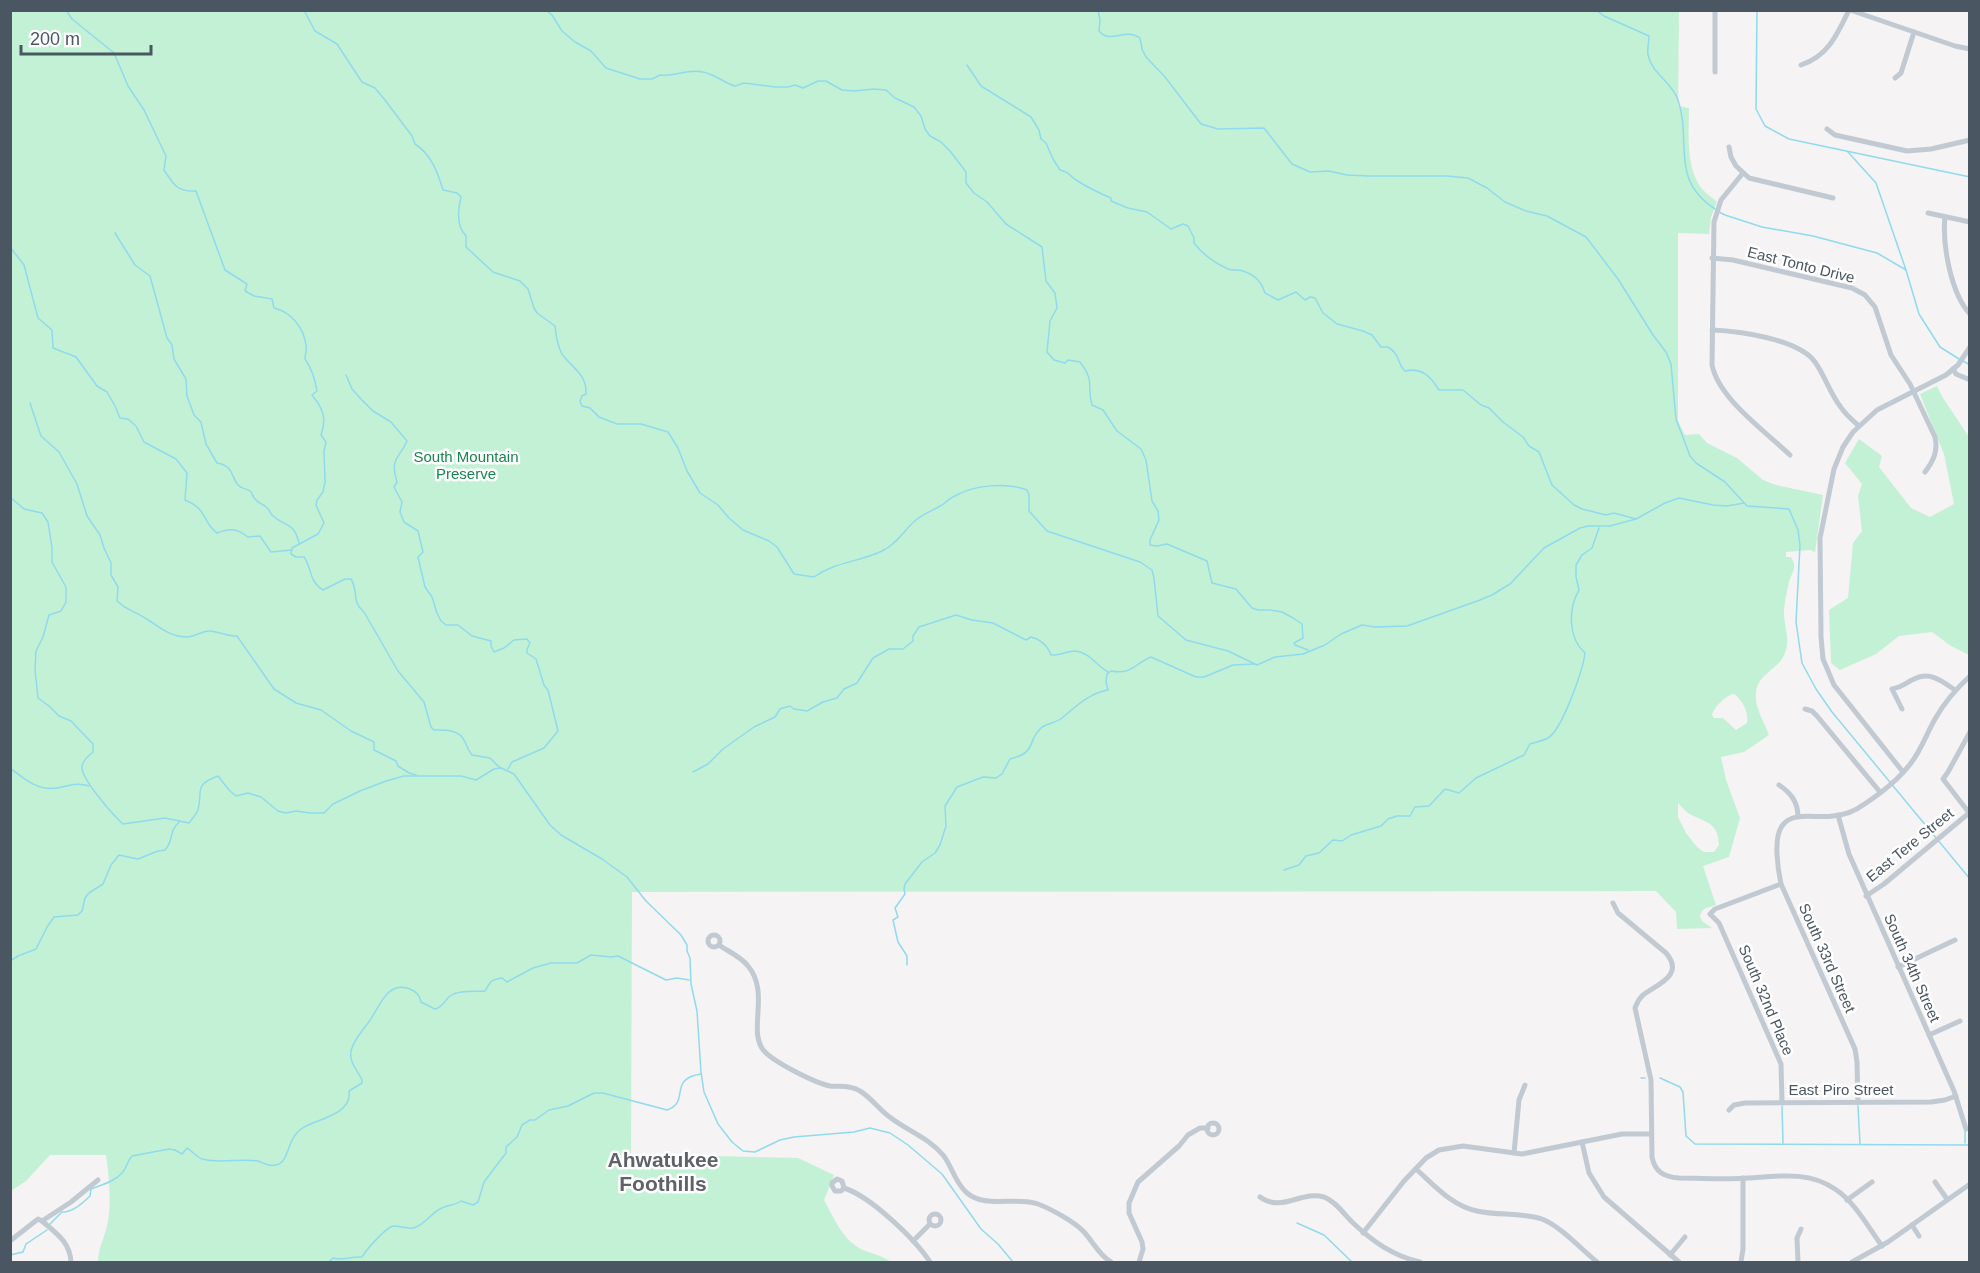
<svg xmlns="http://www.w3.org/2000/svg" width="1980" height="1273" viewBox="0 0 1980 1273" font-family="Arial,sans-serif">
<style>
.green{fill:#c3f1d5;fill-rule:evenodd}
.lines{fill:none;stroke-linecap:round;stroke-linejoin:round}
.stream{stroke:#90daee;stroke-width:1.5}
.minor{stroke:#c1cad2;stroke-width:5}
.labels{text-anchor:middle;stroke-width:5;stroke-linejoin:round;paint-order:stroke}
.street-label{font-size:15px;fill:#4a5661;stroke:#fff}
.park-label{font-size:15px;fill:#17864f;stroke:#fff}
.district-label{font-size:21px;font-weight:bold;fill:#5f6368;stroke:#fff}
</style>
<rect width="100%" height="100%" fill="#f5f3f3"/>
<g class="green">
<path d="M11 11H1679L1678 106 1689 108C1689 134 1685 167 1702 189 1706 193 1712 198 1717 202L1711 217 1709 234 1678 233V421L1685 435 1699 434 1707 443 1737 458 1763 480 1776 485 1823 495 1815 552 1810 550 1786 552V557H1791C1798 569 1792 571 1789 582 1787 590 1785 601 1784 609 1783 627 1793 642 1782 659 1771 674 1754 676 1756 700 1757 711 1765 724 1769 735L1744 752 1721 757 1726 780 1740 818 1729 857 1703 866 1716 905C1708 908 1702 907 1700 916L1702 921 1712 928 1677 929 1676 912 1656 891 632 892 631 1154 798 1158 834 1175 824 1200C834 1218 842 1239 861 1249 872 1254 879 1254 891 1262H98C98 1249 104 1239 107 1226 112 1207 109 1175 106 1155H50L26 1181 11 1191ZM1734 694C1743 700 1749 714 1747 723L1736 730 1723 718H1714L1712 715C1714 707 1726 695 1734 694ZM1678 803C1681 806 1684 810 1688 813 1705 823 1718 821 1719 845L1714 852H1704L1697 847 1686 833 1678 817Z"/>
<path d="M1937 386 1943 398 1969 437V655L1951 646 1932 632 1899 636 1876 654 1840 670 1831 663 1829 610 1848 598 1853 543 1862 531 1858 496 1862 484 1845 463 1859 439 1882 456 1879 467 1911 508 1930 517 1954 504 1944 454 1920 394Z"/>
</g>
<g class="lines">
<g class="stream">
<path d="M66 10 72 19 114 53 128 86 144 110 166 156 164 170C174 185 177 192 196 191L225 270 247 284 245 291 254 296 272 299 274 308C292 312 304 329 306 345 307 350 305 355 305 359 312 369 315 379 317 391L312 395C323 408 327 419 321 435L326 442 324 451 325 482 323 492 317 500 316 505 324 523 318 534 292 548 291 554 296 557H304C312 568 309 582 323 590L345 579H351C359 592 351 602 364 612L398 671 424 702 431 727 434 730C445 730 460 729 465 742 467 747 468 750 472 755L490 758 499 767 514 774 550 825 561 835 602 859 627 877 646 901 681 935 687 945V951L690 958 691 984 697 1011 701 1072 704 1092 718 1124 732 1142 743 1151 755 1152 780 1140 794 1137 854 1132 870 1128 890 1133 908 1145 942 1174 981 1229 998 1244 1013 1262"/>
<path d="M304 10 315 31 337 44 362 82 375 88 385 100 412 136 415 144C431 154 438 173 443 190L457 193 461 197C458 209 456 226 466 236V247L493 272 520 281 528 289 534 308 537 313 555 326C556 336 557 345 562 354 572 368 587 374 586 394L582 396 580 401 582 406 590 408 599 417 617 424H641L668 432 678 448 687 471 700 493 718 505 729 518 743 530 769 541 777 547 794 574 814 577C835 562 859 562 882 551 897 544 904 530 916 520 923 514 932 511 940 506 945 504 949 498 955 496 974 485 1006 482 1027 490L1029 495V511L1047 531 1140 562 1152 570 1154 578 1158 616 1186 640 1228 651 1257 665 1275 657 1303 654 1325 645 1341 634 1362 625 1375 627 1407 626 1480 600 1492 595 1510 584 1544 548 1580 528 1588 526H1610L1636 519"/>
<path d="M546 10 552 15 562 31 575 42 591 51 606 68 640 79H652L660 75C674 77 688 68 703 72 715 74 724 83 735 86L744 83 775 87H788L795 85 803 88 818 81H826L842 90 854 91 874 89 886 90 895 98 914 107 921 116 925 129 930 136 941 142 950 151 966 172V183L974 193 987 202 1006 224 1042 247 1046 281 1055 293 1057 308 1050 321 1047 352 1054 360 1065 363 1068 360 1080 362C1096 383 1086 385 1092 405L1103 410 1117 431 1141 449 1146 460 1152 501 1158 511 1159 520 1150 540V545L1157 546 1167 544 1207 561 1212 583 1236 589 1252 608 1258 610H1270L1282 612 1293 618 1302 624 1303 638 1294 643 1295 645 1308 650"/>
<path d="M1098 10 1100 20 1099 31C1111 45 1124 27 1140 38L1142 49 1146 57 1165 77 1201 124 1218 129 1264 128 1292 164 1310 172 1329 171 1347 175 1369 176H1447L1468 178 1487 188 1505 202 1526 211 1547 216 1586 237 1618 279 1653 335 1666 352 1671 364 1676 419 1690 456 1696 463 1725 482 1747 506 1789 509 1798 530 1800 545 1796 622 1802 663 1816 689 1832 712 1970 879"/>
<path d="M1277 10H1278"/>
<path d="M1596 10 1604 16 1649 36C1649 42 1647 49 1648 55 1652 74 1672 82 1678 100 1692 141 1669 179 1715 209"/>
<path d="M1757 10 1756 109 1765 126 1789 139 1970 177"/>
<path d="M967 65 981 86 1031 117 1039 130 1041 139 1046 143 1053 159 1060 170C1070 172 1068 175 1076 180 1087 187 1099 193 1111 198V201L1128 208 1147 212 1171 229 1183 224 1188 226 1194 238V243C1203 255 1215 263 1228 269 1233 271 1238 269 1243 271 1255 275 1261 281 1265 293L1278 300 1296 292 1305 300 1310 297 1315 298 1323 313 1337 324 1363 331 1372 335 1381 347H1388C1401 355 1397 364 1405 371 1422 367 1431 377 1439 390H1463L1481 405 1489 408 1503 422 1523 437 1529 446 1539 452 1552 485 1574 505 1582 509 1606 515 1614 513 1636 519 1665 503 1679 498 1713 505 1727 506 1744 503"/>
<path d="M1848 152 1876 183 1906 270 1919 314 1940 347 1959 359"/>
<path d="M1719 212 1725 215 1762 227 1813 236 1877 253 1906 270"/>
<path d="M115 233 135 265 150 276 167 338 172 345 174 359 186 379 187 396 194 415 201 422 206 444 217 463C234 466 231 477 238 485 241 489 246 488 250 491 254 495 251 495 255 499 258 503 263 504 266 507 269 509 270 512 272 515 284 527 294 521 299 543"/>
<path d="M10 247 24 265 38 318 52 330 53 348 76 357 97 386 107 392 115 406 120 418 128 419 136 426 144 442 176 459 187 473 185 500C209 510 201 521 217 533 230 528 236 528 248 537L260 536 271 552 292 550"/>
<path d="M1963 361 1970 365"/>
<path d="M346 375 352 389 362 400 373 411 391 422 407 441C398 461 390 457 397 482L394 487 402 502 400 512 404 522 418 531 423 552 418 557 425 587 432 597 437 613 441 621 446 625H458L472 636 491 641V646L494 652 504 648 514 640 527 639 530 643 527 649V653L536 659 544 685 548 690 558 731 544 748 512 762 508 769"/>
<path d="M30 403 41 436 59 452 77 484 87 516 100 535 104 548 111 563V575L118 587 117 601C129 612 133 610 145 618 159 626 169 637 187 637 194 637 202 631 209 631 219 631 227 637 237 636L274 689 296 703 321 710 351 731 374 742V750L396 761 398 766 409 773 416 775"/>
<path d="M10 497 24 509 42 513 48 522 52 548V562L66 587V602L61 611 49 615 43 637 36 651 35 670 38 698 49 706 59 716 71 721 93 744V752C88 756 82 761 82 767 81 779 114 816 123 824L165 818 189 823C192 819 196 815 198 810 203 791 193 785 218 776L229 790 236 796 248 793 261 797 278 811 286 813 296 811 310 813H324L333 804 360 791 386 781 404 776H461L476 780 494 769 501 768"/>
<path d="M10 768C24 779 38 791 57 788 69 786 77 782 89 786"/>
<path d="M693 772 708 764 723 749 754 727 775 717 780 709 790 706 794 709 807 711 823 702 837 698 844 689 857 683 873 658 889 649H903L913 641V636L919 627 956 615 972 620 993 623 1026 640 1031 637C1040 639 1048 646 1051 655 1059 656 1067 651 1075 651 1089 652 1097 666 1108 672"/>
<path d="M1284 870 1299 865 1306 856 1319 853 1333 840 1342 841 1351 835 1381 826 1388 819 1397 816H1410L1415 807 1429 806 1445 789 1459 793 1476 778 1524 755 1530 744C1535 742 1543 741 1548 738 1562 730 1583 670 1585 653 1568 638 1568 609 1579 590L1576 577V565L1582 555 1592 548 1599 528"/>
<path d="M10 961 18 956 36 949 47 927 54 917 78 915 82 911 85 898 89 893 103 884 111 865 119 855 138 859 158 851 165 850C175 839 167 833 180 821"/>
<path d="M907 965V956L898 942 893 920 898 917 895 908 905 894 904 889 905 884 922 862 935 853 940 845 946 826 945 806 957 787 983 777 996 778 1002 774 1010 759C1038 752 1026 742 1041 728 1047 723 1056 723 1062 718 1076 706 1090 693 1108 690L1106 682 1107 674 1111 671C1132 675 1134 664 1151 657L1196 677H1204L1233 665 1254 664"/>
<path d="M1641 1078H1645"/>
<path d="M1660 1078 1680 1087 1683 1092 1686 1136 1695 1144 1970 1145"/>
<path d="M1782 1106 1783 1143"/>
<path d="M1858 1106 1860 1144"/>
<path d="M1965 1143V1130"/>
<path d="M1297 1223 1324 1235 1352 1262"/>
<path d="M49 1225 62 1212C72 1213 82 1204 90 1196L91 1189C101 1185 114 1182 122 1173 127 1168 127 1161 132 1156L169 1149 175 1150 182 1154 187 1148C192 1151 197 1157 202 1159 220 1164 240 1158 258 1161 264 1163 268 1167 276 1165 290 1162 286 1140 301 1129 315 1119 353 1115 349 1091L362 1083V1080C357 1069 349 1063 351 1051 353 1041 362 1031 368 1023 379 1009 386 980 410 989 417 992 419 995 421 1002L435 1009C443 1007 444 1001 450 996 459 990 474 992 485 991 491 981 490 980 502 978L507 982 533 968 551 963H577L591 955 611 957 618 956 666 980 677 978 689 980"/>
<path d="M10 1255 23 1252 26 1244 47 1230"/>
<path d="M329 1262 333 1258C343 1261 351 1256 362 1257 366 1250 387 1226 394 1226 400 1226 407 1229 413 1228 424 1226 430 1214 440 1209 446 1205 454 1206 461 1201L473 1205 478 1202 484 1182 506 1153V1147L517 1137 522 1125 530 1120H535L549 1110 568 1106 594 1093H603L667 1110C691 1102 667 1079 701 1074"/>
</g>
<g class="minor">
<path d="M1715 10V72"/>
<path d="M1850 10 1955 46 1970 49"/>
<path d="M1801 65C1828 56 1837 35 1849 10"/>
<path d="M1895 78 1901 73 1914 32"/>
<path d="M1827 129 1835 135 1907 151 1931 149 1970 140"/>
<path d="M1729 147 1731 157 1736 166 1749 178 1833 198"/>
<path d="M1743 173 1721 200 1714 222 1712 365C1719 399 1765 431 1790 455"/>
<path d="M1928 213 1970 222"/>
<path d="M1945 217C1942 244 1951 294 1970 314"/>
<path d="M1712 258 1733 260 1852 288 1865 295 1875 307 1891 355 1910 384 1935 437C1938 451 1934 460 1925 472"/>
<path d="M1712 330C1739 331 1798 339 1815 362 1825 376 1830 393 1840 406 1845 414 1852 420 1859 426"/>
<path d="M1953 369 1956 374 1970 380"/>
<path d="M1805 709 1812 711 1817 716 1880 792"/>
<path d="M1902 709 1892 689C1903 687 1905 683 1914 679 1930 671 1942 681 1955 690"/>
<path d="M1970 732 1948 772 1943 779 1970 814"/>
<path d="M1903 772 1834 685 1823 659 1821 637 1820 538 1834 469 1843 447 1853 432 1877 410 1946 375 1958 365 1970 347"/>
<path d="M1779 785C1791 793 1798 802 1798 817"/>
<path d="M1838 815 1849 854 1954 1091 1966 1129"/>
<path d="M1781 884 1715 909 1710 914 1719 923 1781 1064 1782 1102"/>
<path d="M1866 896 1884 884 1969 813"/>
<path d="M1613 903 1618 913 1666 953C1686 976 1655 985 1642 996 1638 1000 1637 1003 1635 1008L1651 1080 1652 1157C1655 1172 1664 1177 1679 1178 1702 1178 1726 1180 1749 1178 1779 1176 1809 1171 1835 1189 1855 1202 1868 1227 1882 1246"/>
<circle cx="714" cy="941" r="6"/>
<path d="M719 945C729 952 740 956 748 966 771 993 746 1033 765 1052 776 1063 815 1083 830 1086 840 1087 851 1085 860 1091 872 1098 880 1111 891 1118 908 1131 929 1138 943 1155 952 1166 955 1183 967 1193 986 1209 1016 1196 1038 1204 1051 1209 1075 1222 1084 1232 1094 1243 1099 1255 1111 1262"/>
<path d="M1898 967 1955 940"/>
<path d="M1929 1035 1960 1021"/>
<path d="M1858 1103 1857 1062 1855 1049 1781 884C1778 870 1773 838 1782 826 1793 810 1817 819 1833 816 1844 815 1855 811 1863 805 1880 794 1899 779 1911 763 1921 750 1927 733 1935 719 1944 703 1956 689 1970 676"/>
<path d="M1729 1110 1734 1105 1745 1103 1931 1102 1945 1100 1956 1096"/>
<circle cx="1213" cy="1129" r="6"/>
<path d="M1582 1142 1589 1173 1604 1197 1679 1262"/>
<path d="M1514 1153 1519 1100 1525 1085"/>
<path d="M1416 1169C1434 1185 1452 1206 1477 1211 1498 1216 1521 1212 1542 1219 1560 1226 1581 1249 1597 1262"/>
<path d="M1935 1182 1947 1199"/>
<path d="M844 1188 841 1191H835L832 1186V1183L837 1179 842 1181 844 1188C870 1196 915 1239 930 1262"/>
<path d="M1260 1197C1282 1213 1302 1190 1324 1197 1335 1201 1344 1214 1352 1222 1372 1241 1393 1256 1420 1262"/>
<path d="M1847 1200 1872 1182"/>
<circle cx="935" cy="1220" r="6"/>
<path d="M42 1221C56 1233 70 1242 71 1262"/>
<path d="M1912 1225 1919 1236"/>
<path d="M1363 1233 1404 1181 1426 1158 1439 1150 1463 1146 1522 1154 1622 1134H1651"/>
<path d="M10 1241 38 1219 42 1221 71 1202 98 1180"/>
<path d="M913 1241 930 1224"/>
<path d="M1670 1255 1685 1237"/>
<path d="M1139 1262 1143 1249 1142 1242 1129 1213V1203L1138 1182 1179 1146 1188 1135 1200 1128H1208"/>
<path d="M1741 1262 1743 1249V1178"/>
<path d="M1798 1262 1797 1238 1801 1229"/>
<path d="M1852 1262 1888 1242 1970 1184"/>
</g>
</g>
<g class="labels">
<g class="street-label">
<text transform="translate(1801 265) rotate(14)" y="5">East Tonto Drive</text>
<text transform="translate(1910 845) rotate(-39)" y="5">East Tere Street</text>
<text transform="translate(1827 958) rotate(66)" y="5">South 33rd Street</text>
<text transform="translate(1912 968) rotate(66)" y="5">South 34th Street</text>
<text transform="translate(1766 1000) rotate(67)" y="5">South 32nd Place</text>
<text x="1841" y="1095">East Piro Street</text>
</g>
<g class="park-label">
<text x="466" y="462">South Mountain<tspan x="466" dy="17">Preserve</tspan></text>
</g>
<g class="district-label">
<text x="663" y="1167">Ahwatukee<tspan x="663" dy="24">Foothills</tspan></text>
</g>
</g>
<rect width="1980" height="1273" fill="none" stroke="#4a5661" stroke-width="24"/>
<path d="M21 45v9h130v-9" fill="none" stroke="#4a5661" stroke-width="3"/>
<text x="30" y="45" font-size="18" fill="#4a5661" stroke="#ffffff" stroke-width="4.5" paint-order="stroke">200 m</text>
</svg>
